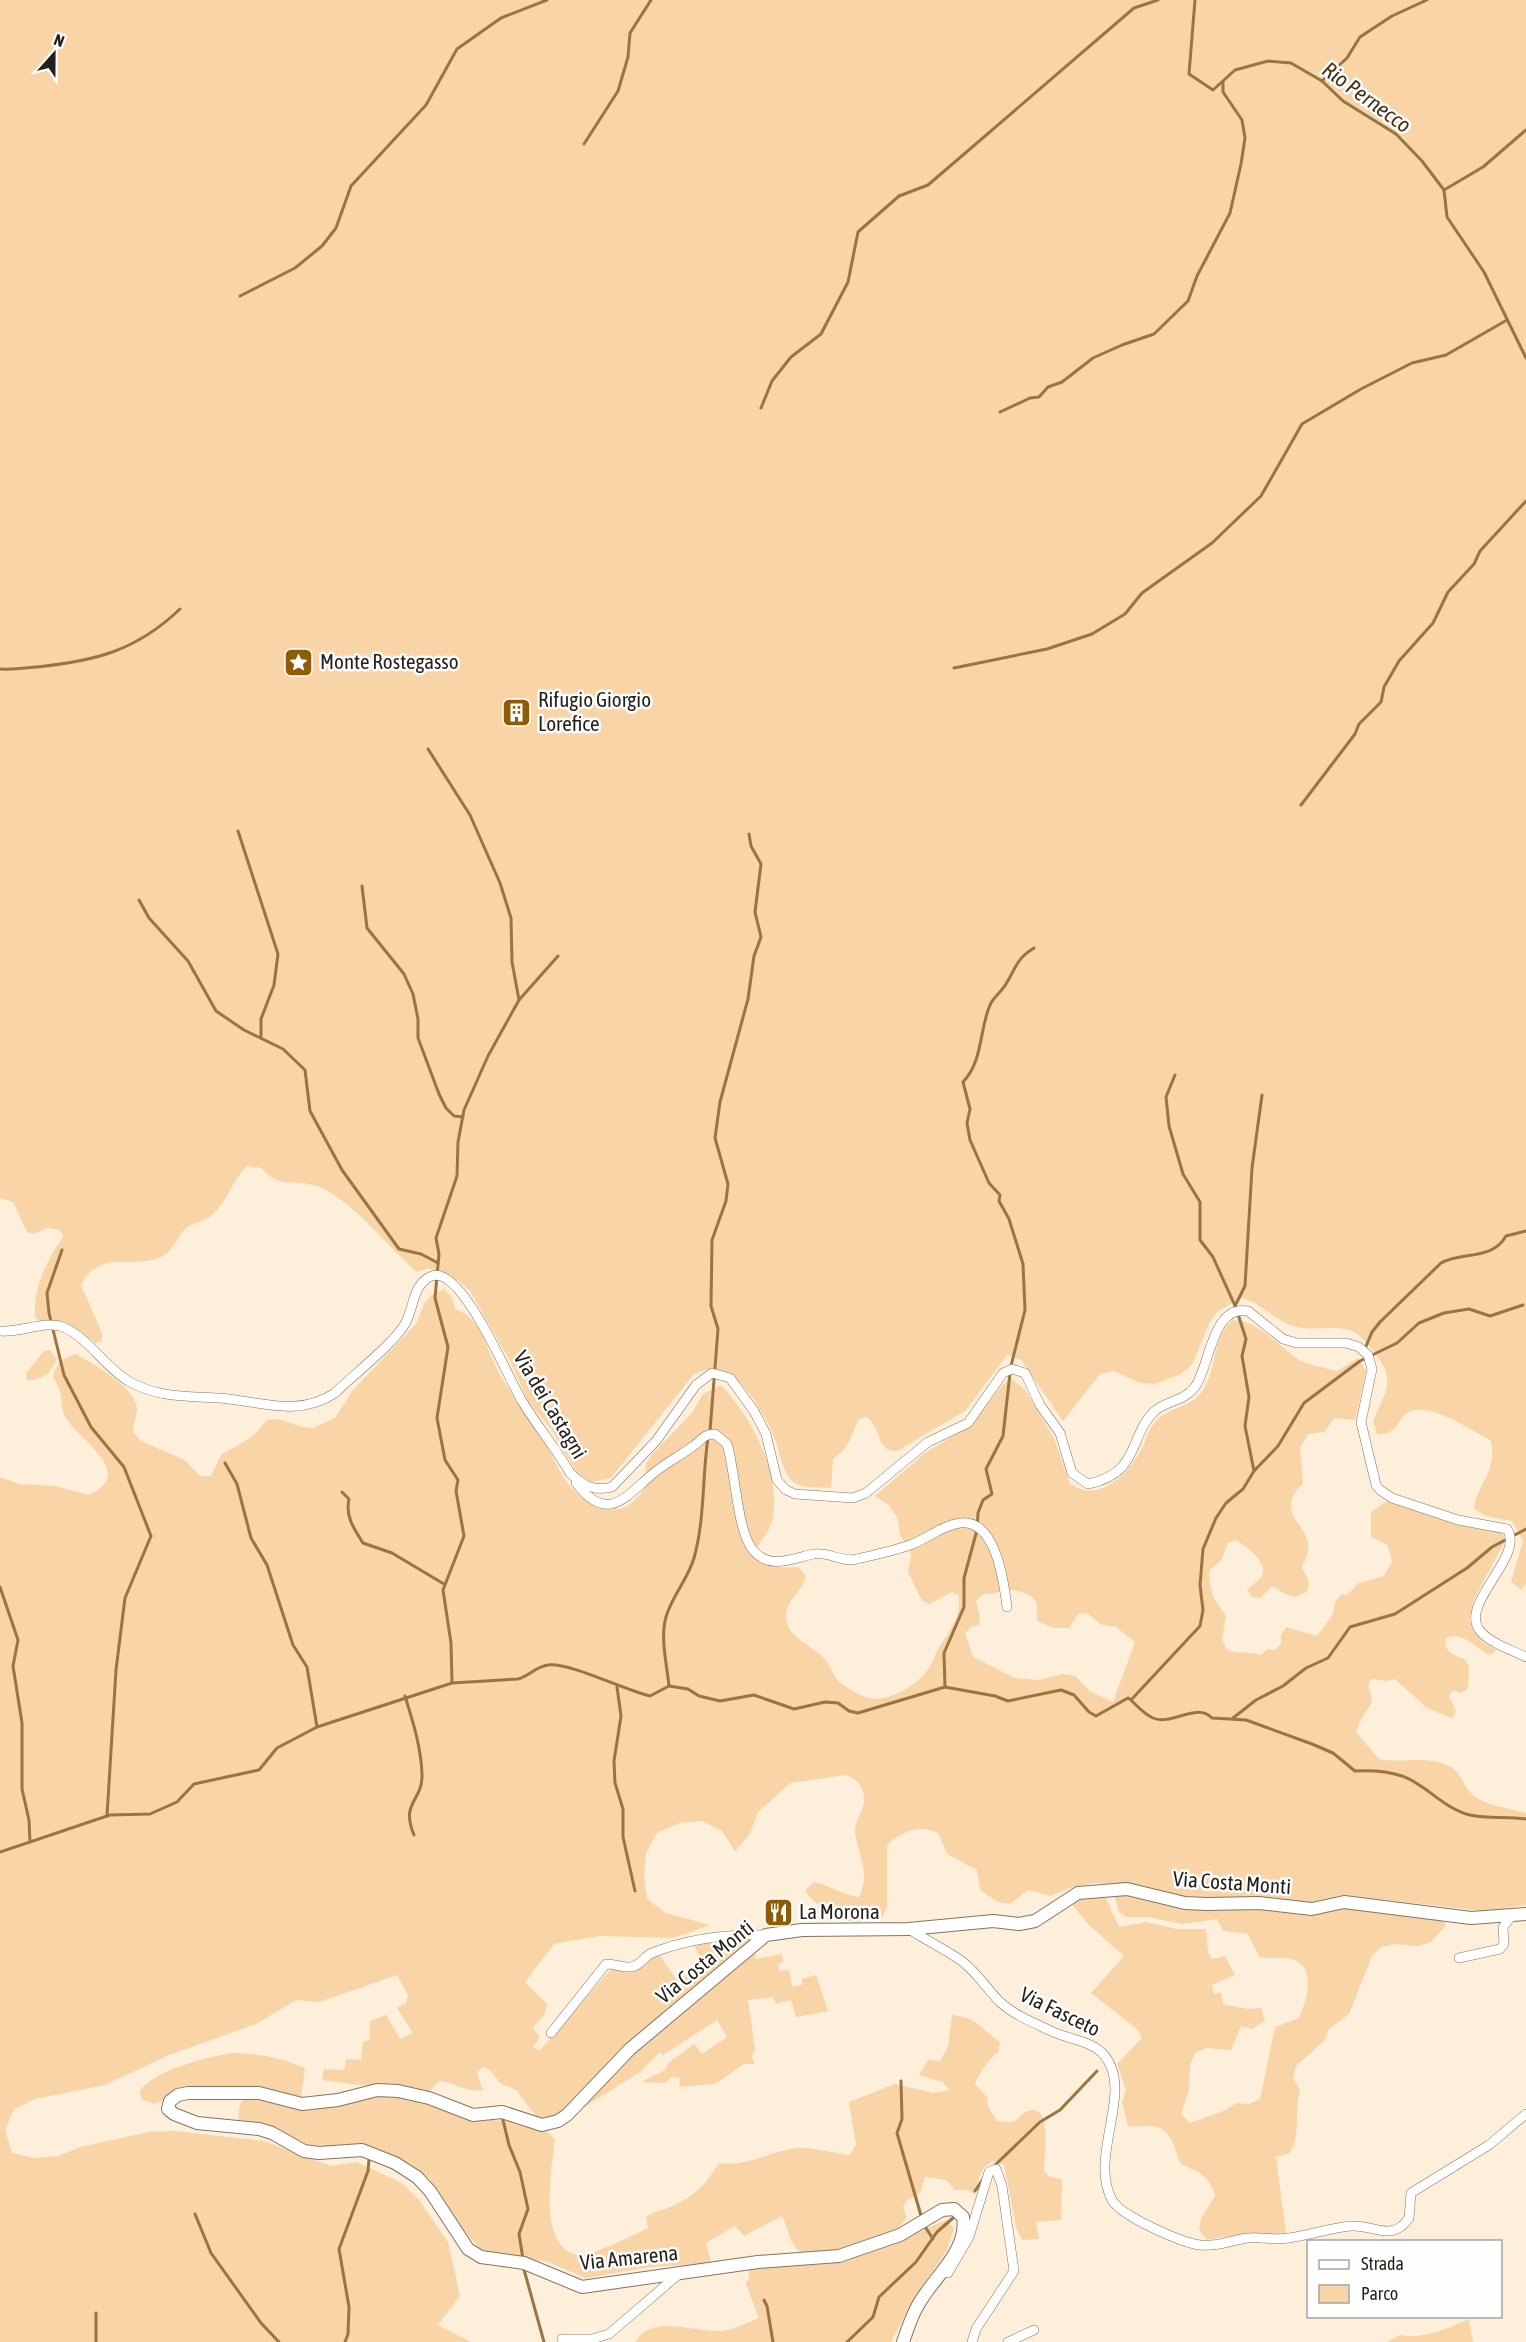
<svg xmlns="http://www.w3.org/2000/svg" width="1526" height="2342" viewBox="0 0 1526 2342" font-family="'Asap Condensed',sans-serif">
<style>
.green{fill:#f8d4a7;fill-rule:evenodd}
.lines{fill:none;stroke-linecap:round;stroke-linejoin:round}
.stream{stroke:#9a7441;stroke-width:3}
.street-casing{stroke:#827463;stroke-width:10}
.secondary-casing{stroke:#827463;stroke-width:14}
.street{stroke:#fff;stroke-width:9}
.secondary{stroke:#fff;stroke-width:12}
.labels{text-anchor:middle;stroke-width:5;stroke-linejoin:round;paint-order:stroke}
.poi-label{font-size:21px;fill:#241f18;stroke:#fefefe;text-anchor:start}
.street-label{font-size:21px;fill:#241f18;stroke:#fefefe}
.water-label{font-size:22px;font-style:italic;fill:#463012;stroke:#fefefe}
</style>
<rect width="100%" height="100%" fill="#feefdb"/>
<g class="green">
<path d="M0 0H1526V1583L1522 1590 1511 1582 1523 1541 1512 1521 1486 1516 1474 1509C1477 1482 1497 1474 1491 1441 1473 1431 1433 1404 1411 1411 1401 1414 1399 1426 1391 1431 1388 1433 1381 1434 1377 1435L1373 1421C1389 1386 1396 1378 1370 1347 1364 1340 1358 1332 1349 1330 1331 1325 1312 1332 1293 1326 1274 1320 1262 1303 1241 1298L1217 1312 1209 1324 1192 1365 1181 1374 1155 1384 1140 1383 1114 1371 1100 1374 1063 1421 1021 1360 1007 1355 965 1411 897 1451C875 1452 882 1426 866 1417L859 1419C849 1437 852 1445 833 1459L831 1488C818 1487 802 1490 791 1480 782 1470 779 1449 774 1436 760 1407 732 1351 693 1375L611 1478 590 1482 577 1473 551 1429 528 1401 511 1363 470 1291 459 1281 428 1268 417 1272C385 1244 365 1214 328 1191 303 1175 282 1193 261 1168L247 1166C232 1180 228 1201 212 1215 205 1222 192 1222 184 1230 178 1237 174 1247 167 1253 140 1274 101 1245 81 1285L102 1333V1341L96 1343C77 1331 63 1318 39 1321L35 1316C34 1285 46 1262 63 1237L60 1230 47 1228 34 1234 27 1232 13 1202 0 1198Z"/>
<path d="M444 1289 452 1298 455 1309C481 1317 485 1346 496 1367 508 1392 527 1414 542 1437 560 1467 563 1492 598 1506 608 1511 619 1511 629 1505 635 1501 640 1494 645 1488L646 1464 652 1454 692 1413 703 1394 721 1385C751 1417 780 1470 773 1516 771 1532 758 1542 752 1556 767 1568 779 1568 798 1567L806 1576C803 1590 786 1601 786 1616 786 1634 805 1643 817 1652 827 1658 830 1668 836 1678 841 1685 857 1694 866 1697 885 1705 919 1685 929 1668 934 1661 936 1651 941 1644 952 1628 961 1615 959 1595L952 1592 929 1604 922 1601 908 1572 911 1555 909 1548 900 1535 898 1519 889 1505 875 1496 925 1453 972 1424 1003 1384 1012 1379 1025 1390 1054 1438 1070 1484C1099 1503 1125 1477 1140 1452 1146 1442 1148 1428 1157 1420 1169 1408 1189 1407 1200 1394 1218 1373 1210 1338 1233 1320 1262 1321 1278 1348 1301 1361 1308 1364 1328 1369 1337 1371L1358 1358 1366 1371 1355 1420 1334 1418 1324 1432 1308 1434 1300 1448 1303 1483C1272 1515 1310 1522 1308 1550 1308 1555 1304 1562 1302 1567L1309 1582 1308 1590C1293 1603 1286 1594 1272 1586L1261 1598 1252 1597 1247 1590C1251 1585 1258 1582 1261 1577 1270 1563 1246 1546 1236 1540L1228 1543 1222 1559 1210 1570 1209 1579 1213 1597 1226 1616 1222 1640 1227 1650C1239 1654 1249 1651 1261 1655L1267 1649 1275 1650 1281 1644V1635L1286 1627 1317 1636 1332 1616 1336 1600 1342 1594 1347 1595 1359 1583 1384 1576 1392 1561 1387 1545 1371 1537V1512L1387 1501 1441 1519 1501 1532 1505 1537 1504 1543 1474 1599 1469 1620 1482 1642 1496 1650 1490 1655C1475 1648 1462 1629 1445 1639 1445 1653 1454 1655 1466 1660L1469 1667 1468 1688 1461 1693 1453 1690 1449 1696 1456 1711 1452 1718 1427 1708 1395 1679 1387 1681 1371 1679 1368 1687C1376 1702 1369 1706 1362 1718 1359 1722 1358 1727 1356 1732L1379 1759C1404 1764 1421 1755 1447 1765 1461 1771 1461 1782 1470 1792 1483 1806 1509 1808 1526 1813V1905L1484 1911 1343 1895 1310 1902 1231 1897 1188 1900 1128 1885 1095 1883 1072 1887 1051 1896 1028 1890 1010 1904 998 1902 980 1890 977 1870 947 1854 938 1833C920 1824 901 1831 887 1845V1906L883 1916C873 1920 861 1923 850 1921 837 1919 810 1902 805 1890L814 1882C830 1885 842 1895 859 1897 871 1873 858 1856 855 1832 854 1820 867 1807 864 1795 862 1785 856 1779 846 1775L790 1783 758 1812 750 1834 735 1851 722 1831 702 1821 679 1823 657 1833 646 1853 644 1876 647 1899 666 1913 710 1925 674 1938 599 1936 554 1944 525 1982 547 2004 545 2013 533 2028 540 2037 533 2047 539 2051 612 1968H637L656 1956H660L676 1979H680L703 1964 694 1945 750 1937 755 1941 562 2115 544 2119 536 2116 516 2090 500 2083 490 2070 482 2067 477 2074 483 2090C467 2093 455 2082 439 2081L427 2094 322 2080 324 2069 344 2070 346 2059 361 2060 363 2042 370 2040V2021L386 2015 400 2039 413 2033 397 2008 406 2003 408 1995 397 1975 319 2002 296 2000 256 2024 169 2055 105 2085 35 2099 14 2109 5 2130 12 2153 34 2158 58 2156 80 2147 149 2132 174 2131 264 2141 331 2166 357 2162 402 2183 419 2200 448 2242 460 2296 438 2325 471 2342H0V1477L19 1484 55 1486 89 1495C138 1472 77 1440 65 1416 61 1409 62 1405 61 1398 61 1390 55 1382 53 1376 57 1362 63 1358 76 1354 92 1363 135 1387 137 1408 137 1415 133 1424 133 1432L141 1441 185 1460 200 1476H211L221 1455 252 1437 267 1420 279 1419 302 1427 313 1428 335 1418 353 1390 416 1324 425 1302 433 1294ZM1011 1590C1019 1591 1035 1595 1037 1605 1038 1609 1036 1616 1037 1621L1053 1628H1069L1078 1614 1087 1613 1100 1624 1116 1627 1135 1642 1113 1702 1091 1692 1075 1676 1062 1674 1039 1680 1015 1678 973 1657 965 1633 971 1627 979 1625 980 1617 976 1601 982 1595Z"/>
<path d="M50 1350 57 1359C50 1374 44 1379 27 1381L26 1373 44 1351Z"/>
<path d="M1128 1892 1228 1907 1324 1912 1348 1907 1443 1920 1446 1925 1431 1942 1419 1946 1394 1944 1381 1947 1372 1956 1349 2014 1329 2029 1324 2041 1296 2066 1293 2078 1300 2090C1294 2112 1301 2134 1290 2153L1276 2157 1286 2233 1222 2237 1207 2240 1199 2230 1201 2218 1215 2196C1210 2176 1199 2172 1181 2164 1174 2150 1173 2129 1153 2126 1144 2125 1137 2128 1128 2126L1122 2102 1126 2090 1117 2064 1142 2038 1138 2030 1091 1993 1124 1956 1089 1925 1070 1902 1081 1895 1105 1896 1119 1927 1146 1922 1177 1929H1206L1208 1952 1212 1959 1225 1956 1235 1975 1212 1985 1214 1994 1221 1992 1223 2004 1248 2009 1261 2008 1265 2021 1252 2029 1241 2026 1231 2050 1206 2048 1195 2053 1190 2065 1189 2090 1181 2114 1190 2123 1226 2110 1236 2103 1248 2104 1260 2099 1275 2027 1299 2018C1306 2003 1316 1971 1297 1961 1287 1956 1270 1959 1259 1957L1248 1934 1223 1931 1217 1919 1183 1924 1148 1917H1126L1119 1912 1114 1894Z"/>
<path d="M754 1951 756 1959 782 1954 783 1962 778 1964 779 1971 789 1970 792 1987 802 1985V1979L816 1975 828 2011 796 2017 791 2000 776 2004 773 1997 748 2000 755 2049 752 2057 755 2064H744L715 2084 679 2087 680 2078 671 2077 665 2083 641 2082 665 2070 668 2063 694 2044 702 2054 727 2037 717 2020 663 2055 660 2052 640 2072 578 2111 630 2055Z"/>
<path d="M952 2015C979 2018 980 2029 1000 2042L999 2051C992 2055 977 2076 975 2084L987 2097 988 2106 997 2121 1013 2122C1019 2119 1023 2112 1028 2111 1053 2102 1044 2158 1044 2171L1050 2177 1062 2179 1061 2220 1036 2222 1039 2239 1022 2240 1016 2227 1004 2165 995 2161C979 2166 979 2179 975 2195L968 2190H954L947 2180 925 2177 920 2193 906 2201 903 2208 907 2217C904 2221 901 2225 898 2228 884 2237 811 2262 798 2250 789 2242 788 2227 782 2216L744 2236 735 2226 706 2243 711 2262 707 2264 649 2267 586 2278 545 2261 494 2254 479 2248 461 2227 430 2179 411 2164 384 2152 306 2144 270 2126 238 2120 240 2103 246 2098C293 2105 334 2093 380 2095 416 2096 448 2113 483 2119 508 2123 538 2116 555 2140 551 2169 537 2250 579 2255 591 2256 636 2234 648 2228L646 2217C655 2211 663 2210 673 2206 695 2196 707 2183 719 2163 746 2167 771 2151 797 2148 813 2147 833 2153 849 2155L856 2145 849 2102 895 2084 933 2093 949 2090 943 2082 919 2075 928 2060 940 2061 948 2047Z"/>
<path d="M231 2053C257 2053 281 2058 305 2068L301 2098H168L154 2104 141 2099 140 2091C156 2069 205 2058 231 2053Z"/>
<path d="M947 2220 954 2228 947 2250 914 2299 891 2342H635C655 2311 698 2336 728 2330 738 2327 749 2322 759 2318L746 2284 749 2277V2269L799 2262 817 2265 843 2262Z"/>
<path d="M1469 2319 1473 2342H1387L1400 2335C1424 2340 1448 2328 1469 2319Z"/>
</g>
<g class="lines">
<g class="stream">
<path d="M1195 0 1189 74 1213 90 1235 70 1268 61 1291 63 1322 81 1343 101 1396 134 1422 161 1444 190 1447 217 1484 272 1526 358"/>
<path d="M1322 81 1347 58 1360 37 1392 16 1427 0"/>
<path d="M584 144 618 91 628 57 630 33 651 0"/>
<path d="M1444 190 1483 167 1526 130"/>
<path d="M240 296 295 268 322 246 336 228 351 186 426 105 457 49 501 18 547 0"/>
<path d="M761 408 772 381 791 357 821 334 848 282 858 232 899 196 928 185 1134 8 1158 0"/>
<path d="M1000 412 1030 398 1039 397 1048 387 1062 382 1093 358 1122 345 1154 334 1188 301 1197 276 1230 213 1241 164 1245 138 1242 120 1223 92V82"/>
<path d="M954 668 1047 649 1092 634 1125 614 1142 593 1212 543 1261 496 1302 424 1361 389 1412 363 1446 355 1507 320"/>
<path d="M0 669C13 670 25 668 37 667 95 661 136 651 180 609"/>
<path d="M428 749 470 815 500 883 511 918 512 962 519 1000"/>
<path d="M1301 805 1355 734 1359 724 1381 702 1384 687 1399 661 1433 623 1448 592 1474 564 1480 551 1526 501"/>
<path d="M238 831 278 954 274 985 261 1019V1038"/>
<path d="M362 886 367 928 404 974 413 994 418 1019V1038L439 1094 446 1108 454 1116 463 1117"/>
<path d="M139 900 149 918 188 961 216 1011 244 1030 283 1049 305 1070 310 1111 342 1170 399 1249 421 1254 438 1263"/>
<path d="M1175 1075 1166 1097 1169 1126 1183 1174 1200 1202V1240L1213 1257 1236 1308 1246 1339 1242 1356 1249 1397 1245 1426 1254 1471"/>
<path d="M62 1250 47 1293 49 1313 64 1375 91 1427 124 1467 151 1536 125 1598 116 1670 107 1816"/>
<path d="M1235 1306 1245 1286 1252 1168 1262 1095"/>
<path d="M1364 1351 1372 1332 1380 1322 1441 1263C1461 1251 1492 1261 1506 1236L1526 1231"/>
<path d="M1011 1366 1025 1310 1023 1264 1009 1219 999 1201 1000 1195 989 1183 970 1140 967 1123 970 1109 963 1082C984 1060 979 1027 991 1003 995 996 1002 991 1006 984 1016 968 1016 959 1034 948"/>
<path d="M710 1431 718 1329 711 1306 712 1240 726 1201 728 1184 715 1138 720 1102 748 999 754 956 761 937 755 912 761 864 751 846 749 834"/>
<path d="M225 1463 237 1484 251 1538 267 1565 293 1645 307 1667 317 1727"/>
<path d="M342 1492 349 1499C345 1516 354 1529 363 1543L392 1553 444 1584"/>
<path d="M0 1587 18 1640 13 1666 22 1723V1789L29 1820 30 1842"/>
<path d="M452 1683 451 1643 443 1590 464 1536 456 1491 458 1480 445 1460 437 1418 448 1347 435 1298 439 1254 436 1238 457 1176 458 1142 464 1110 488 1056 519 1000 558 956"/>
<path d="M669 1686C667 1665 660 1638 666 1617 672 1596 688 1579 694 1558 705 1519 702 1478 708 1438"/>
<path d="M617 1687 621 1716 614 1761 615 1783 623 1809V1837L635 1891"/>
<path d="M945 1687 944 1653 964 1607V1578L977 1530 978 1513 983 1500 992 1494 986 1469 1003 1436 1010 1373"/>
<path d="M405 1696C413 1722 421 1747 422 1774 423 1802 400 1801 414 1835"/>
<path d="M1131 1700C1138 1707 1144 1714 1153 1718 1172 1726 1196 1702 1212 1718L1246 1720 1312 1744 1333 1753 1355 1771C1371 1770 1387 1771 1402 1776 1426 1784 1442 1808 1470 1815 1489 1819 1507 1816 1526 1819"/>
<path d="M1233 1718 1256 1700 1283 1686 1306 1668 1328 1658 1350 1627 1395 1614 1467 1568 1492 1547 1526 1529"/>
<path d="M0 1852 110 1815 150 1814 177 1802 194 1784 259 1770 277 1748 317 1727 452 1683 518 1679C529 1676 537 1666 548 1665 569 1662 624 1690 650 1696L669 1686 688 1689 699 1696 720 1701 754 1695 794 1709 825 1702 838 1703 849 1711 858 1713 945 1687 995 1696 1008 1701 1061 1690 1074 1695 1089 1712 1096 1716 1128 1698 1131 1700 1200 1626 1203 1610 1200 1585 1203 1549 1216 1518 1226 1503 1243 1489 1254 1471 1278 1446 1304 1403 1360 1361 1397 1343 1419 1323 1444 1313 1469 1309 1490 1316 1523 1305"/>
<path d="M901 2081 902 2119 897 2133 922 2219"/>
<path d="M502 2116 509 2145 520 2172 528 2209 519 2234 523 2259"/>
<path d="M993 2167 1040 2122 1060 2110 1097 2071"/>
<path d="M975 2191 983 2179"/>
<path d="M195 2214 211 2253 261 2323 279 2342"/>
<path d="M924 2225 933 2239"/>
<path d="M523 2266 544 2342"/>
<path d="M764 2300 767 2306 773 2342"/>
<path d="M96 2313V2342"/>
<path d="M345 2342 348 2334 349 2307 339 2249 368 2171 369 2159"/>
<path d="M847 2342 873 2317 879 2297 916 2262 937 2232 953 2218"/>
</g>
<defs>
<g id="street">
<path d="M0 1331C20 1333 46 1320 63 1327 89 1338 105 1368 130 1382 159 1398 188 1396 219 1398 260 1401 297 1418 335 1393 353 1375 396 1342 406 1322 414 1307 413 1283 432 1276 462 1265 509 1380 522 1401 537 1426 556 1448 570 1473 582 1485 594 1492 612 1487L656 1441 696 1385 712 1373 730 1378 754 1411 766 1434 777 1480 786 1490 795 1494 853 1498 866 1493 928 1442 968 1423 1003 1373 1012 1369 1025 1373 1040 1405 1060 1433 1072 1473 1088 1484C1142 1473 1128 1434 1156 1410 1169 1400 1184 1401 1195 1387 1210 1366 1212 1304 1248 1311L1283 1339 1297 1343H1346L1359 1347 1368 1355 1372 1369 1361 1422 1376 1485 1380 1490 1392 1498 1458 1520 1507 1529C1526 1557 1456 1605 1481 1632 1492 1644 1512 1650 1526 1657"/>
<path d="M576 1483C606 1522 623 1500 649 1477 662 1465 678 1457 692 1447 700 1442 704 1433 715 1434L727 1444C735 1468 737 1532 753 1550 769 1570 792 1559 813 1554 828 1551 842 1563 857 1559 874 1555 893 1551 910 1545 927 1539 942 1525 960 1523 996 1518 1004 1583 1007 1607"/>
<path d="M909 1929C927 1941 947 1950 963 1962 978 1974 987 1989 1000 2002 1014 2015 1034 2023 1051 2031 1067 2039 1093 2041 1104 2055 1135 2091 1088 2155 1112 2200 1121 2216 1180 2242 1200 2245 1218 2247 1231 2240 1248 2238 1262 2237 1276 2240 1289 2238 1310 2235 1330 2228 1351 2226 1373 2224 1392 2243 1409 2218L1411 2193 1489 2145 1526 2114"/>
<path d="M1459 1958 1500 1949 1504 1944 1503 1927 1511 1917"/>
<path d="M551 2033 606 1964C615 1964 621 1967 629 1967 639 1968 644 1956 652 1953 688 1939 728 1934 766 1935"/>
<path d="M948 2273 969 2237 989 2172 996 2169 1002 2186 1014 2271 976 2329 972 2342"/>
<path d="M562 2339H592L609 2334 679 2274"/>
<path d="M1008 2342 1034 2330"/>
</g>
<path id="secondary" d="M903 2342C907 2330 911 2318 917 2307 931 2279 969 2252 963 2217L954 2209 942 2210 900 2235 839 2256 758 2262 582 2287 524 2263 481 2257 468 2249 430 2191 417 2177 395 2163 362 2150 319 2153 304 2151 272 2133 259 2129 197 2123 174 2114 168 2109 170 2101 178 2095 188 2093H259L302 2104 338 2100 377 2090 398 2091 429 2098 473 2115 502 2112 542 2125 558 2121 567 2115 630 2049 766 1935 802 1930 909 1929 993 1921 1019 1924 1035 1921 1078 1893 1127 1889 1185 1903 1207 1904 1259 1903 1312 1909 1344 1902 1471 1918 1526 1914"/>
</defs>
<use href="#street" class="street-casing"/>
<use href="#secondary" class="secondary-casing"/>
<use href="#street" class="street"/>
<use href="#secondary" class="secondary"/>
</g>
<defs>
<symbol id="sight-square" viewBox="-11 -11 22 22"><rect x="-9" y="-9" width="18" height="18" rx="4" fill="#8d5d05" stroke="#fefefe"/><path d="M0-6L1.8-2.2L6-1.7L2.9 1.2L3.7 5.4L0 3.3L-3.7 5.4L-2.9 1.2L-6-1.7L-1.8-2.2Z" fill="#fff"/></symbol>
<symbol id="building-square" viewBox="-11 -11 22 22"><rect x="-9" y="-9" width="18" height="18" rx="4" fill="#8d5d05" stroke="#fefefe"/><path d="M-4-6H4V6H1V3H-1V6H-4ZM-2.5-4.3h1.7v1.8h-1.7ZM.8-4.3h1.7v1.8H.8ZM-2.5-1h1.7V.8h-1.7ZM.8-1h1.7V.8H.8Z" fill="#fff"/></symbol>
<symbol id="restaurant-square" viewBox="-11 -11 22 22"><rect x="-9" y="-9" width="18" height="18" rx="4" fill="#8d5d05" stroke="#fefefe"/><path d="M-5-6h1v4h1v-4h1v4h1v-4h1v5L-1.5 .5V6h-2V.5L-5-1ZM5-6V6H3V1.5H1.5Q1.5-4 5-6Z" fill="#fff"/></symbol>
</defs>
<g fill-rule="evenodd">
<use href="#sight-square" x="282" y="646" width="33" height="33"/>
<use href="#building-square" x="500" y="696" width="33" height="33"/>
<use href="#restaurant-square" x="762" y="1896" width="33" height="33"/>
</g>
<g class="labels">
<g class="poi-label">
<text x="320" y="669">Monte Rostegasso</text>
<text x="538" y="707">Rifugio Giorgio<tspan x="538" dy="24">Lorefice</tspan></text>
<text x="799" y="1919">La Morona</text>
</g>
<g class="street-label">
<text transform="translate(550 1405) rotate(59)" y="7">Via dei Castagni</text>
<text transform="translate(1232 1883) rotate(4)" y="7">Via Costa Monti</text>
<text transform="translate(705 1962) rotate(-39)" y="7">Via Costa Monti</text>
<text transform="translate(1060 2012) rotate(26)" y="7">Via Fasceto</text>
<text transform="translate(629 2258) rotate(-6)" y="7">Via Amarena</text>
</g>
<g class="water-label">
<text transform="translate(1367 97) rotate(36)" y="8">Rio Pernecco</text>
</g>
</g>
<rect x="1307" y="2240" width="195" height="78" fill="#fefefe" stroke="#a7a5a2" stroke-width="1.5"/>
<rect x="1319" y="2260" width="30" height="9" fill="#ffffff" stroke="#a7a5a2" stroke-width="1.5"/>
<text x="1361" y="2270" font-size="18" fill="#241f18">Strada</text>
<rect x="1319" y="2285" width="30" height="18" fill="#f8d4a7" stroke="#a7a5a2" stroke-width="1.5"/>
<text x="1361" y="2300" font-size="18" fill="#241f18">Parco</text>
<g transform="translate(54 54) rotate(21)" stroke="#fefefe" stroke-width="4.5" paint-order="stroke">
<path d="M0-4.5L10 22L0 15L-10 22Z" fill="#241f18"/>
<text y="-9" font-size="16" font-weight="bold" text-anchor="middle" fill="#241f18">N</text>
</g>
</svg>
